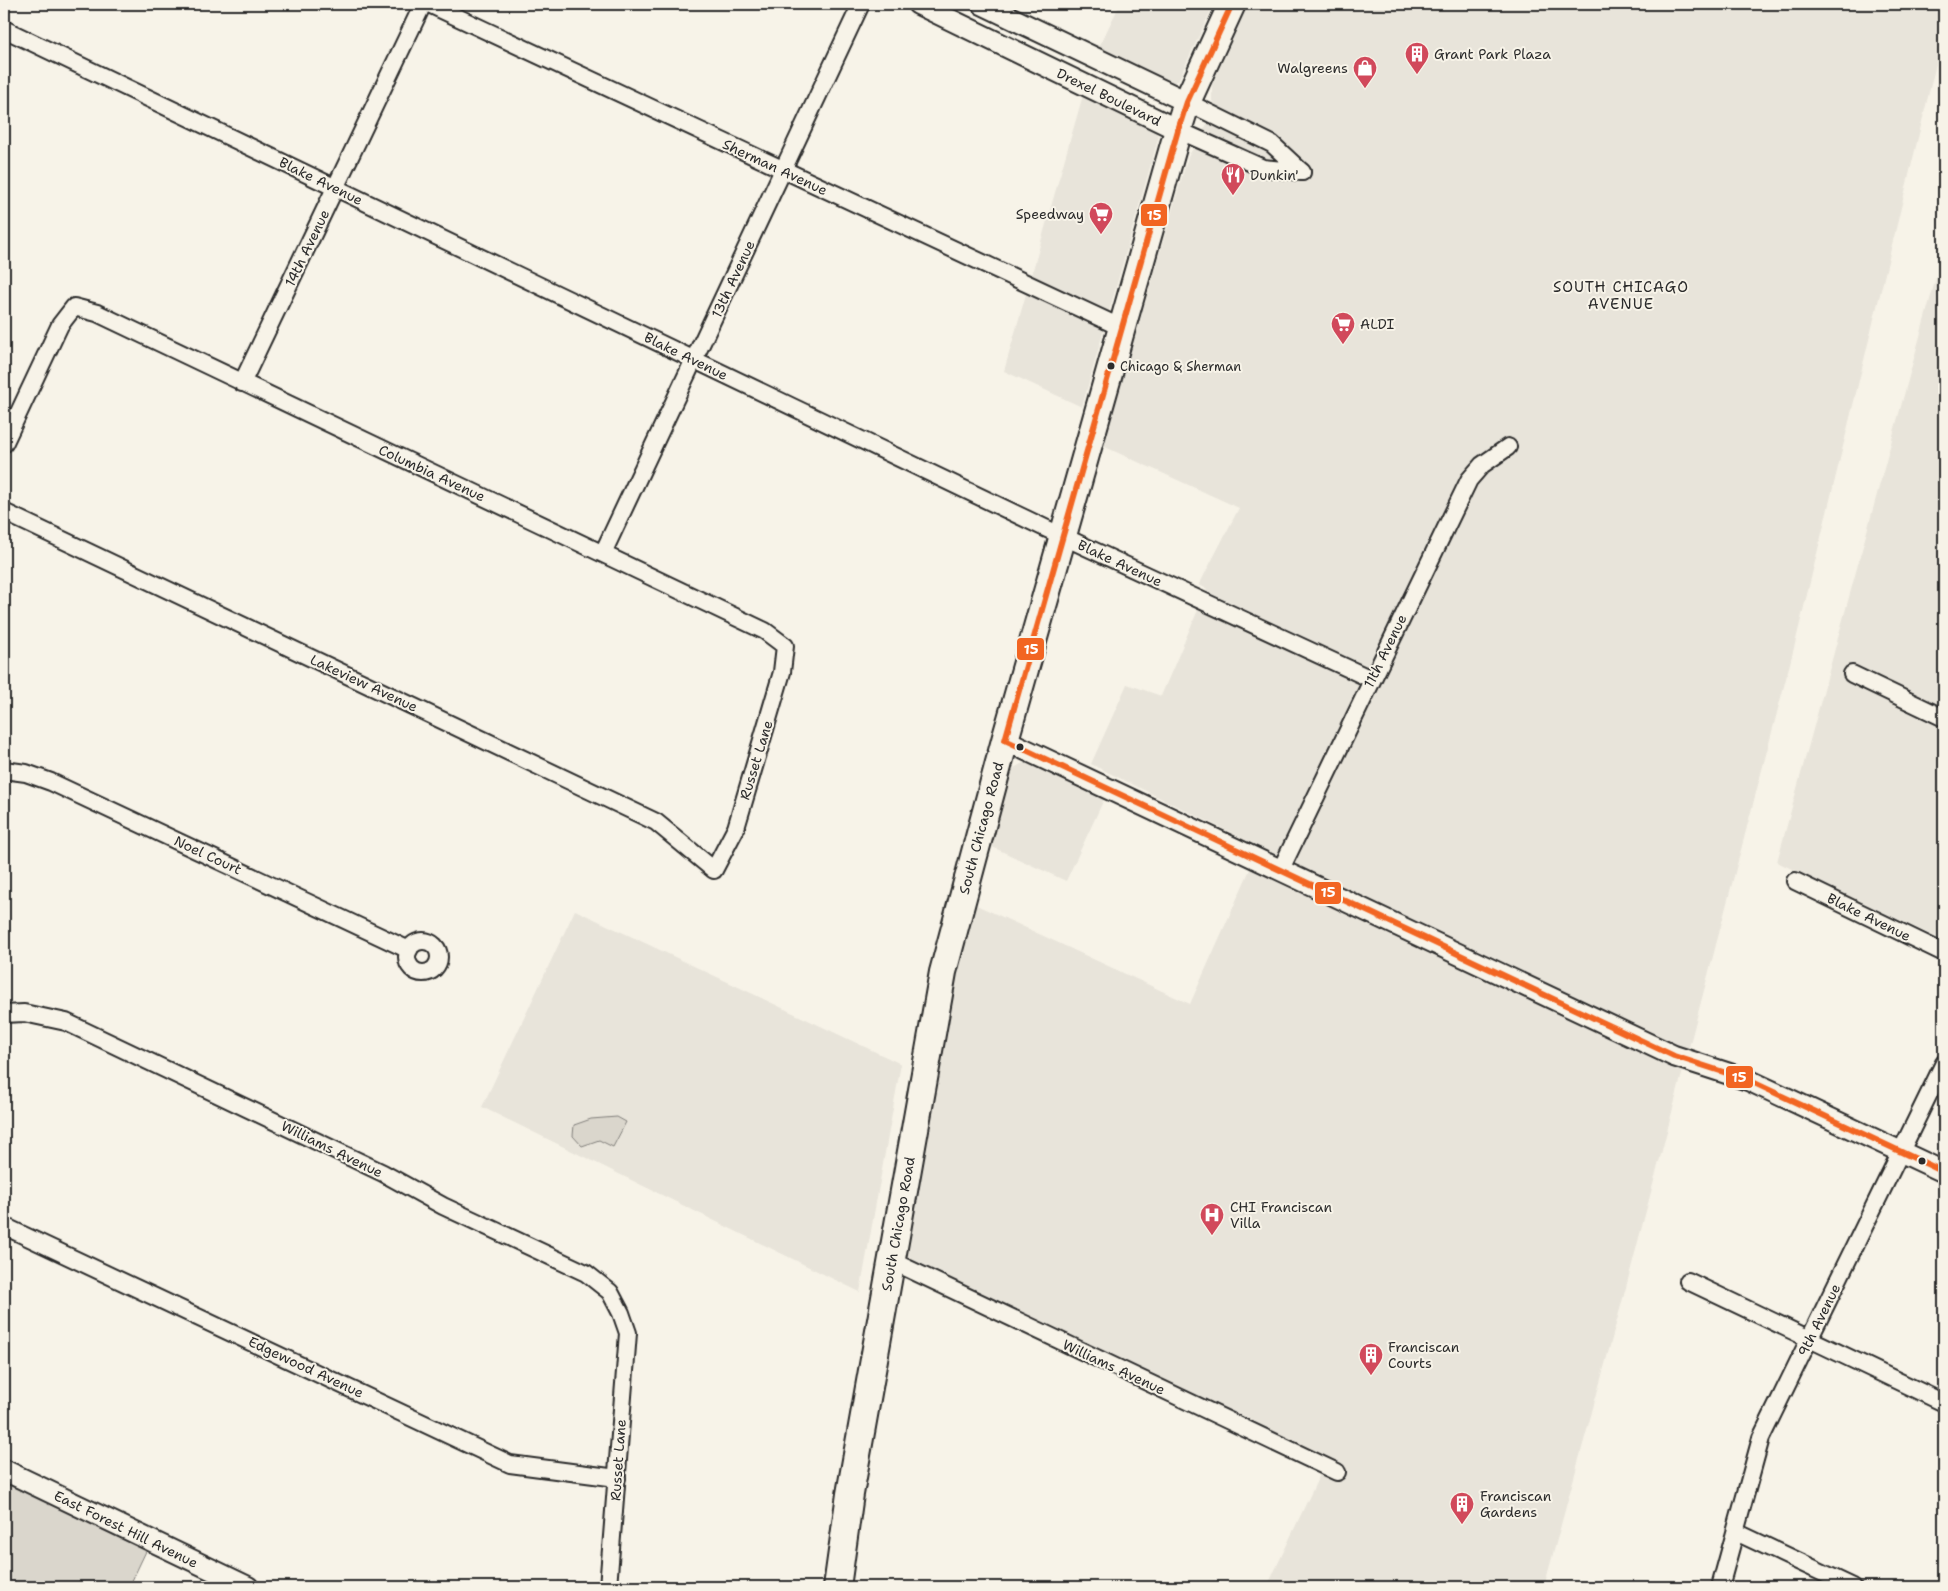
<svg xmlns="http://www.w3.org/2000/svg" width="1948" height="1591" viewBox="0 0 1948 1591" font-family="'Shantell Sans',sans-serif">
<style>
.built{fill:#e8e4da}
.green{fill:#dad6cc;stroke:#82807c}
.lines{fill:none;stroke-linecap:round;stroke-linejoin:round}
.minor-casing{stroke:#2b2b2b;stroke-width:20}
.tertiary-casing{stroke:#2b2b2b;stroke-width:24}
.primary-casing{stroke:#2b2b2b;stroke-width:30}
.minor{stroke:#f7f3e8;stroke-width:16}
.tertiary{stroke:#f7f3e8;stroke-width:20}
.primary{stroke:#f7f3e8;stroke-width:26}
.bus-1-casing{stroke:#f7f3e8;stroke-width:10}
.bus-1{stroke:#f26522;stroke-width:6}
.bus-dot{fill:#2b2b2b;stroke:#f7f3e8;stroke-width:2}
.labels{text-anchor:middle;stroke-width:4;stroke-linejoin:round;paint-order:stroke}
.bus-label{font-size:13px;fill:#2b2b2b;stroke:#f7f3e8;text-anchor:start}
.poi-label{font-size:14px;fill:#2b2b2b;stroke:#f7f3e8;text-anchor:start}
.street-label{font-size:14px;fill:#2b2b2b;stroke:#f7f3e8}
.neighbourhood-label{font-size:15px;letter-spacing:1px;fill:#2b2b2b;stroke:#f7f3e8}
.line-badge{stroke:#f7f3e8;stroke-width:2}
.badge-label{font-size:14px;text-anchor:middle;font-weight:bold;fill:#fff}
</style>
<rect width="100%" height="100%" fill="#f7f3e8"/>
<filter id="ink" filterUnits="userSpaceOnUse"><feTurbulence type="fractalNoise" baseFrequency=".02" numOctaves="2"/><feDisplacementMap in="SourceGraphic" scale="10" xChannelSelector="R" yChannelSelector="G"/><feConvolveMatrix kernelMatrix="1 2 1 2 8 2 1 2 1" color-interpolation-filters="sRGB"/></filter>
<g filter="url(#ink)">
<g class="built">
<path d="M1120 4H1214L1178 81 1168 84 1098 49Z"/>
<path d="M1248 4H1944V31L1794 648 1625 1291 1544 1587H1267L1320 1474 901 1277 965 929 972 903 1190 1004 1260 847 1091 764 1127 684 1161 696 1207 589 1199 585 1239 508 1103 446 1183 173 1188 157 1217 107 1212 101V85Z"/>
<path d="M1083 95 1153 127 1159 136 1082 407 1004 371Z"/>
<path d="M1944 248V941L1777 862Z"/>
<path d="M1025 762 1034 763 1106 795 1066 881 988 845 1009 776 1012 769Z"/>
<path d="M575 910 901 1064 860 1292 482 1107Z"/>
</g>
<g class="green">
<path d="M617 1117 626 1122 613 1147 599 1140 582 1146 573 1136 574 1125 591 1119Z"/>
<path d="M4 1478 148 1547 129 1587H4Z"/>
</g>
<g class="lines">
<defs>
<g id="minor">
<path d="M429 4 1122 328"/>
<path d="M4 29 1045 528 1371 679"/>
<path d="M1187 102 1272 144 1302 172"/>
<path d="M1178 130 1263 168 1302 172"/>
<path d="M242 383 423 4"/>
<path d="M4 444 60 325 74 307 97 313 765 631 785 646 782 672 736 828 714 870 656 822 4 512"/>
<path d="M603 553 861 4"/>
<path d="M1852 674 1944 718"/>
<path d="M4 770 26 773 51 782 409 950"/>
<path d="M1281 869 1469 480 1482 465 1508 447"/>
<path d="M1795 881 1944 953"/>
<circle cx="423" cy="957" r="16"/>
<path d="M4 1014 24 1013 66 1022 383 1173 443 1206 586 1273 610 1292 621 1313 628 1333 608 1587"/>
<path d="M4 1226 510 1464 617 1478"/>
<path d="M892 1261 1337 1472"/>
<path d="M1688 1281 1944 1403"/>
<path d="M1736 1532 1853 1587"/>
<path d="M1720 1587 1761 1438 1944 1063"/>
</g>
<g id="tertiary">
<path d="M918 4 1178 130"/>
<path d="M982 4 1187 102"/>
<path d="M1005 740 1674 1056 1748 1080 1944 1172"/>
<path d="M4 1470 248 1587"/>
</g>
<path id="primary" d="M837 1587 850 1494 943 972 1005 740 1178 130 1187 102 1232 4"/>
</defs>
<use href="#minor" class="minor-casing"/>
<use href="#tertiary" class="tertiary-casing"/>
<use href="#primary" class="primary-casing"/>
<use href="#minor" class="minor"/>
<use href="#tertiary" class="tertiary"/>
<use href="#primary" class="primary"/>
<defs>
<path id="bus-1" d="M1232 4 1187 102 1178 130 1005 740 1674 1056 1748 1080 1944 1172"/>
</defs>
<use href="#bus-1" class="bus-1-casing"/>
<use href="#bus-1" class="bus-1"/>
</g>
</g>
<defs>
<symbol id="building-pin" viewBox="-11 -11 22 30"><path d="M0 17L-7.5 6A9.5 9.5 0 1 1 7.5 6Z" fill="#d1495b" stroke="#f7f3e8"/><path d="M-4-6H4V6H1V3H-1V6H-4ZM-2.5-4.3h1.7v1.8h-1.7ZM.8-4.3h1.7v1.8H.8ZM-2.5-1h1.7V.8h-1.7ZM.8-1h1.7V.8H.8Z" fill="#fff"/></symbol>
<symbol id="shop-pin" viewBox="-11 -11 22 30"><path d="M0 17L-7.5 6A9.5 9.5 0 1 1 7.5 6Z" fill="#d1495b" stroke="#f7f3e8"/><path d="M-5-2.5h2.3a2.7 3.5 0 0 1 5.4 0H5L5.5 6h-11ZM-1.5-2.5h3a1.5 2.3 0 0 0-3 0Z" fill="#fff"/></symbol>
<symbol id="restaurant-pin" viewBox="-11 -11 22 30"><path d="M0 17L-7.5 6A9.5 9.5 0 1 1 7.5 6Z" fill="#d1495b" stroke="#f7f3e8"/><path d="M-5-6h1v4h1v-4h1v4h1v-4h1v5L-1.5 .5V6h-2V.5L-5-1ZM5-6V6H3V1.5H1.5Q1.5-4 5-6Z" fill="#fff"/></symbol>
<symbol id="supermarket-pin" viewBox="-11 -11 22 30"><path d="M0 17L-7.5 6A9.5 9.5 0 1 1 7.5 6Z" fill="#d1495b" stroke="#f7f3e8"/><path d="M-6-5.5h2.5l.6 2H6L4.5 2H-2.5L-4.4-4H-6ZM-1.5 3.2a1.3 1.3 0 1 0 .1 0ZM3 3.2a1.3 1.3 0 1 0 .1 0Z" fill="#fff"/></symbol>
<symbol id="hospital-pin" viewBox="-11 -11 22 30"><path d="M0 17L-7.5 6A9.5 9.5 0 1 1 7.5 6Z" fill="#d1495b" stroke="#f7f3e8"/><path d="M-5-5h3v3.5h4V-5h3V5h-3V1.5h-4V5h-3Z" fill="#fff"/></symbol>
</defs>
<g fill-rule="evenodd">
<use href="#building-pin" x="1403" y="40" width="28" height="38"/>
<use href="#shop-pin" x="1351" y="54" width="28" height="38"/>
<use href="#restaurant-pin" x="1219" y="161" width="28" height="38"/>
<use href="#supermarket-pin" x="1087" y="200" width="28" height="38"/>
<use href="#supermarket-pin" x="1329" y="310" width="28" height="38"/>
<use href="#hospital-pin" x="1198" y="1201" width="28" height="38"/>
<use href="#building-pin" x="1357" y="1341" width="28" height="38"/>
<use href="#building-pin" x="1448" y="1490" width="28" height="38"/>
</g>
<g class="bus-dot">
<circle cx="1111" cy="366" r="4.5"/>
<circle cx="1020" cy="747" r="4.5"/>
<circle cx="1922" cy="1161" r="4.5"/>
</g>
<g class="labels">
<g class="bus-label">
<text x="1120" y="371">Chicago &amp; Sherman</text>
</g>
<g class="poi-label">
<text x="1434" y="59">Grant Park Plaza</text>
<text x="1348" y="73" text-anchor="end">Walgreens</text>
<text x="1250" y="180">Dunkin'</text>
<text x="1084" y="219" text-anchor="end">Speedway</text>
<text x="1360" y="329">ALDI</text>
<text x="1230" y="1212">CHI Franciscan<tspan x="1230" dy="16">Villa</tspan></text>
<text x="1388" y="1352">Franciscan<tspan x="1388" dy="16">Courts</tspan></text>
<text x="1480" y="1501">Franciscan<tspan x="1480" dy="16">Gardens</tspan></text>
</g>
<g class="street-label">
<text transform="translate(1109 97) rotate(26)" y="5">Drexel Boulevard</text>
<text transform="translate(775 167) rotate(25)" y="5">Sherman Avenue</text>
<text transform="translate(321 181) rotate(26)" y="5">Blake Avenue</text>
<text transform="translate(307 248) rotate(-64)" y="5">14th Avenue</text>
<text transform="translate(733 279) rotate(-65)" y="5">13th Avenue</text>
<text transform="translate(686 356) rotate(26)" y="5">Blake Avenue</text>
<text transform="translate(432 473) rotate(25)" y="5">Columbia Avenue</text>
<text transform="translate(1120 563) rotate(25)" y="5">Blake Avenue</text>
<text transform="translate(1385 651) rotate(-64)" y="5">11th Avenue</text>
<text transform="translate(364 683) rotate(25)" y="5">Lakeview Avenue</text>
<text transform="translate(756 760) rotate(-73)" y="5">Russet Lane</text>
<text transform="translate(981 828) rotate(-75)" y="5">South Chicago Road</text>
<text transform="translate(208 855) rotate(25)" y="5">Noel Court</text>
<text transform="translate(1869 917) rotate(26)" y="5">Blake Avenue</text>
<text transform="translate(332 1149) rotate(26)" y="5">Williams Avenue</text>
<text transform="translate(898 1224) rotate(-80)" y="5">South Chicago Road</text>
<text transform="translate(1819 1320) rotate(-64)" y="5">9th Avenue</text>
<text transform="translate(306 1367) rotate(25)" y="5">Edgewood Avenue</text>
<text transform="translate(1114 1367) rotate(25)" y="5">Williams Avenue</text>
<text transform="translate(618 1460) rotate(-86)" y="5">Russet Lane</text>
<text transform="translate(126 1529) rotate(26)" y="5">East Forest Hill Avenue</text>
</g>
<g class="neighbourhood-label">
<text x="1621" y="292">SOUTH CHICAGO<tspan x="1621" dy="17">AVENUE</tspan></text>
</g>
</g>
<g class="line-badge">
<rect x="1140" y="203" width="28" height="24" rx="5" fill="#f26522"/>
<rect x="1016" y="637" width="29" height="24" rx="5" fill="#f26522"/>
<rect x="1314" y="881" width="28" height="24" rx="5" fill="#f26522"/>
<rect x="1725" y="1065" width="29" height="24" rx="5" fill="#f26522"/>
</g>
<g class="badge-label">
<text x="1154" y="220">15</text>
<text x="1031" y="654">15</text>
<text x="1328" y="897">15</text>
<text x="1739" y="1082">15</text>
</g>
<rect width="1948" height="1591" fill="none" stroke="#f7f3e8" stroke-width="20"/>
<rect x="10" y="10" width="1928" height="1571" fill="none" stroke="#2b2b2b" stroke-width="2" filter="url(#ink)"/>
</svg>
